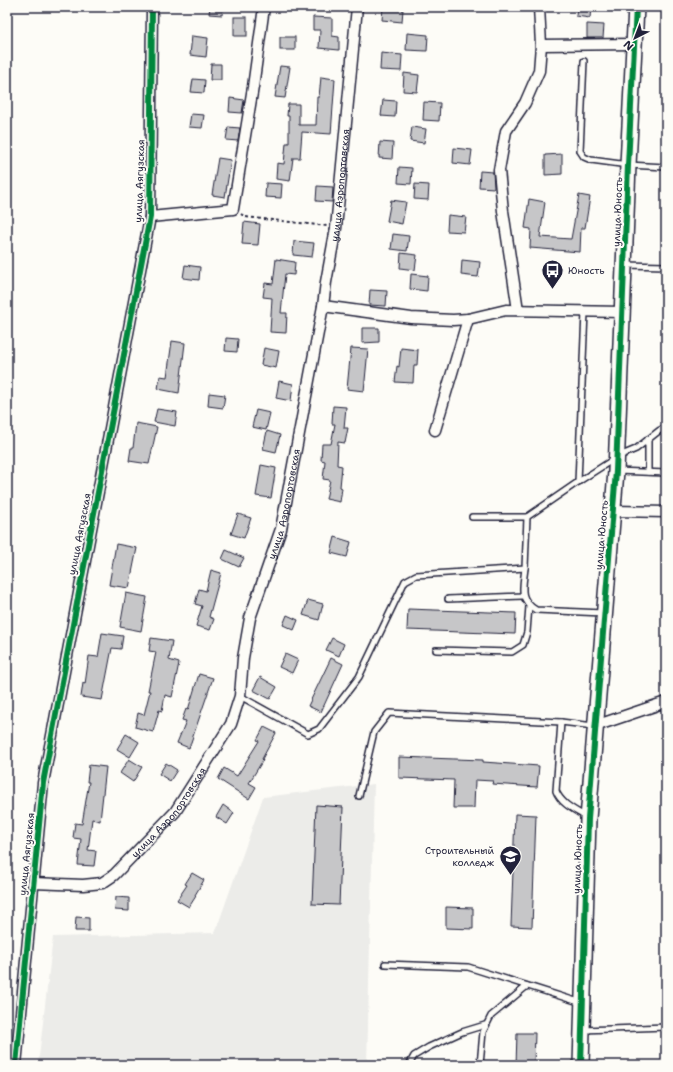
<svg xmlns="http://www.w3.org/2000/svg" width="673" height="1072" viewBox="0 0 673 1072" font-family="'Shantell Sans',sans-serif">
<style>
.built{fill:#ecece9}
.building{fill:#c6c6c8;stroke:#22223b}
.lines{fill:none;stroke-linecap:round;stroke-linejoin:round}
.lane-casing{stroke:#22223b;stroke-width:8}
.street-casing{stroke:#22223b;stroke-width:13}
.secondary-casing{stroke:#22223b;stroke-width:18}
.path{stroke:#22223b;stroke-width:2;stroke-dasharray:3 3;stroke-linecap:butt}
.lane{stroke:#fdfcf7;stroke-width:5}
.street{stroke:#fdfcf7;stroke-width:10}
.secondary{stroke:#fdfcf7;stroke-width:15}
.cycleway-casing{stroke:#fdfcf7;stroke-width:8}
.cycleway{stroke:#00873e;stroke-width:6}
.labels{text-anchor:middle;stroke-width:4;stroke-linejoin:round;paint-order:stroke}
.street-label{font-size:10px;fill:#22223b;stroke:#fdfcf7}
.poi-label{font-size:10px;fill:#22223b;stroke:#fdfcf7;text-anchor:start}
</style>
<rect width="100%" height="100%" fill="#fdfcf7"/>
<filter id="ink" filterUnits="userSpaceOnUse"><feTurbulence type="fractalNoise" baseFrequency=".025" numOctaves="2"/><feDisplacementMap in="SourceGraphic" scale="8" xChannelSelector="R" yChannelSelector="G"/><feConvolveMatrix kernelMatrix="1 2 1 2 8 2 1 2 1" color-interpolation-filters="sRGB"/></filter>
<g filter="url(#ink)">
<path class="built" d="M374 784 367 1065H38L53 937 215 933 263 797Z"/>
<g class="building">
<path d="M210 7H223L222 15 209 14Z"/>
<path d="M383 7 403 9 402 22 382 20Z"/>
<path d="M577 7H591L590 18 576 16Z"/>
<rect x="234" y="17" width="13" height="19"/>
<path d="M313 17 332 18V36L339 37V50L319 48 320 30H313Z"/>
<path d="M587 24 604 25 603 38H587Z"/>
<path d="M407 33 428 35 427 51 406 50Z"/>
<path d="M192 36 208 38 206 57 190 55Z"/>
<rect x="280" y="37" width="15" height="13"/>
<path d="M381 53 402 55 401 71 380 70Z"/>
<path d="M211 64H221V80H210Z"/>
<path d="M280 66 290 67 285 98 275 97Z"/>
<path d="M404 73 419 75 417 92 403 91Z"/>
<path d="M321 77 335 79 331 134 302 132 300 158H293L290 181 276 179 277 163 284 164 286 143H289V116H287L288 104H299V125H316L317 97H319Z"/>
<path d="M193 79 205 80 204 93 191 92Z"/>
<path d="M230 98 244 100 242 113 229 112Z"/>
<path d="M383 100 396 101 395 117 381 116Z"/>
<path d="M424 102 440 103 439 121 423 120Z"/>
<path d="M191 114 204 115 202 128 189 127Z"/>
<path d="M228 127 240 128 238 141 226 140Z"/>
<path d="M412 127 426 129 424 143 410 141Z"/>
<path d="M380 142 393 143 392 159 379 158Z"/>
<path d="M454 148 472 150 470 165 453 163Z"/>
<path d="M562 154V174L545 175V155Z"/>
<path d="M218 158 231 160 225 197 212 195Z"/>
<path d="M399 167 412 168 411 184 398 183Z"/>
<path d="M480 171 493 172 494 188 479 187Z"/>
<path d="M266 183 282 184 281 198 265 197Z"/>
<path d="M415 184 429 185 428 200 414 199Z"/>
<path d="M317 186 333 187 332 202 316 201Z"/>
<path d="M579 195 590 197 585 228H581L580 252 530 248 531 229 525 228 529 199 545 202 540 237 571 239Z"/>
<path d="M391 200 406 202 402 224 387 221Z"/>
<path d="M448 215 466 217 464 232 447 231Z"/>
<path d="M244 222 260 224 258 245 242 244Z"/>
<path d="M393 234 409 236 407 251 391 249Z"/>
<path d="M294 241 314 243 312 257 293 255Z"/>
<path d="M401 253 417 255 415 270 400 268Z"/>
<path d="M276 259 295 262 294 275 285 274 281 313H287L286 333 270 332 272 298 263 297 265 283 273 284Z"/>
<path d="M462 260 480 262 478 277 461 275Z"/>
<path d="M185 265 200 267 199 280 183 278Z"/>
<path d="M411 274 428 276 427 291 410 289Z"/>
<path d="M370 290 387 291 386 306 369 305Z"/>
<path d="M362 328H379V342L362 343Z"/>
<path d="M226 338 238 339 237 352 225 351Z"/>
<path d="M172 341 185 343 179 393 158 389 160 376 167 377Z"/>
<path d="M264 348 279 351 276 368 261 365Z"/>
<path d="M351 348 368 349 364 391 347 389Z"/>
<path d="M401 348 418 350 417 365H414L413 383 395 382 397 366 399 367Z"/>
<path d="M279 381 293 384 291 401 276 398Z"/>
<path d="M209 393 225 395 223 408 208 406Z"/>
<path d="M333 406 346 407 344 428H348L345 443 338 442 337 465 342 466 340 487 342 488 340 502 326 499 330 480 323 479 325 461 321 460 322 444H331L335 424H332Z"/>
<path d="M157 409 177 412 175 426 154 422Z"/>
<path d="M256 410 270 413 266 430 252 427Z"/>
<path d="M136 423 157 427 149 464 129 461 131 448H133Z"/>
<path d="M267 431 280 435 276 452 263 449Z"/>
<path d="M261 465 276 468 271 498 256 496Z"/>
<path d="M238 514 251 518 244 538 231 534Z"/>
<path d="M335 537 351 542 347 557 331 553Z"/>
<path d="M116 544 137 548 129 588 109 585Z"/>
<path d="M226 550 244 558 239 567 222 559Z"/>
<path d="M211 570 221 573 209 617 214 619 210 630 196 626 202 606 195 604 199 589 206 591Z"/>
<path d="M126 593 147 597 141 631 120 627Z"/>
<path d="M308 600 323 604 319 620 303 615Z"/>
<path d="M408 609 516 613 515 634 407 630Z"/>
<path d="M287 615 298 620 294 630 283 625Z"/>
<path d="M102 633 123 636 121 649 112 648 102 700 81 697 83 683 85 684 89 656 98 657Z"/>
<path d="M151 638 172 641 169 660 179 663 172 697 165 695 162 711 159 710 153 732 135 727 138 713 144 715 150 691H148L156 652 149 651Z"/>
<path d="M332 638 344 644 339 656 326 650Z"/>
<path d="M285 654 298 660 292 673 279 667Z"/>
<path d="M331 658 343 664 321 712 308 706Z"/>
<path d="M199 674 213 678 189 748 177 743 186 721 182 720 186 709 188 710Z"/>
<path d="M260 677 277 687 270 699 253 690Z"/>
<path d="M264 727 276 733 262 759 263 760 249 783 256 787 249 799 218 779 224 768 237 776 259 741 257 740Z"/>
<path d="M126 734 139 742 130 757 117 749Z"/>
<path d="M399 757 483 760V762L539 766 537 787 492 784 493 781 475 780 474 808H453L454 780 399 778Z"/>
<path d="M129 759 142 767 133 782 120 773Z"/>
<path d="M166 763 177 770 170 781 159 774Z"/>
<path d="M89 765 106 767 100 821 92 819 88 850 96 851 94 866 78 865 81 839 73 838 75 823 82 824 89 782H87Z"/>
<path d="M223 805 234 813 227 824 216 817Z"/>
<path d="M316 805 343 807 339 905 312 904Z"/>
<path d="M515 814 536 815 532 927 511 926Z"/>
<path d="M192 873 204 880 195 895 196 896 189 907 177 900 187 885 185 884Z"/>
<path d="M116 897 129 898V911L115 910Z"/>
<path d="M446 907 473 908V929L446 928Z"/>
<path d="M76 917 89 918V931H75Z"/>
<path d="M517 1033H535L534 1065H516Z"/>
</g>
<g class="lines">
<defs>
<g id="lane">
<path d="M584 61 580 151 584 157 591 160 628 165 666 167"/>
<path d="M625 265 666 266"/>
<path d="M617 471 666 473"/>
<path d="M648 472V439"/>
<path d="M578 482 585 312"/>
<path d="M472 517H527"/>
<path d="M525 568C523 587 518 599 536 610L603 613"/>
<path d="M448 599 523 596"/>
<path d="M436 650 512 652 523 645 527 632 529 606"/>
<path d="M240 696 308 734 319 729 359 677 405 581 416 575 525 568 527 517 578 482 617 457 636 449 660 430 666 427"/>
<path d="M561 722 556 791C561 804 575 810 586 817"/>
<path d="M359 796 374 732 389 713 561 722 594 726"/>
<path d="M385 964 468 967 582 1003"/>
<path d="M583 1030 666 1027"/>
<path d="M409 1065 414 1056 429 1047 462 1032 485 1025"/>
<path d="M480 1065 483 1032 491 1016 527 986"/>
</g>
<g id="street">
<path d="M541 45 635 44"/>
<path d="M150 217 233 209 253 87 264 7"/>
<path d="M323 306 411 318 453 320 468 319 506 310 623 312"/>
<path d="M518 310 503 211 499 170 506 131 525 103 539 71 541 45 539 7"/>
<path d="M435 430 468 319"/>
<path d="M614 511 666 512"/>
<path d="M595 726 666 702"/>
<path id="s1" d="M33 883 83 885 102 883 114 875 175 812 231 724 240 696 243 658 250 618 281 529 323 306 326 282 336 228 357 7"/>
<path d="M16 1065 43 783 150 217 152 7"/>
</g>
<path id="secondary" d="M581 1065 588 819 616 471 628 165 636 7"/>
</defs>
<use href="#lane" class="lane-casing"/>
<use href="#street" class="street-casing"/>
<use href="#secondary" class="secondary-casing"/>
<path class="path" d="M241 214 245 217 327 226"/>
<use href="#lane" class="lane"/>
<use href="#street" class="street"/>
<use href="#secondary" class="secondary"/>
<defs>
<g id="cycleway">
<path d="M16 1065 43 783 150 217 152 7"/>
<path d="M581 1065 588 819 616 471 628 165 636 7"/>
</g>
</defs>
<use href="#cycleway" class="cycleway-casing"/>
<use href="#cycleway" class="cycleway"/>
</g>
</g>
<defs>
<symbol id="bus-pin" viewBox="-11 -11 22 30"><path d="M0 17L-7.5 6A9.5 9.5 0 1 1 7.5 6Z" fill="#22223b" stroke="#fdfcf7"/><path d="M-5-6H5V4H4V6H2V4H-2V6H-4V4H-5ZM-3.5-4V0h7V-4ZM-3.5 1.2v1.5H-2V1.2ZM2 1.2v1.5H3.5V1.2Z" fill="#fff"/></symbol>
<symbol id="university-pin" viewBox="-11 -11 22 30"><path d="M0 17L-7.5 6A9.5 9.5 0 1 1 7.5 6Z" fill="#22223b" stroke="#fdfcf7"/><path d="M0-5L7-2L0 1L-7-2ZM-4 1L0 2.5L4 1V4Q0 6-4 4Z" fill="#fff"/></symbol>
</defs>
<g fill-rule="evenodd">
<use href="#bus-pin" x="540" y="258" width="25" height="34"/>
<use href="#university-pin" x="498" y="844" width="25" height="34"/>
</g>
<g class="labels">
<g class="street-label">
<text transform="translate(139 181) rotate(-88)" y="4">улица Аягузская</text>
<text dy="4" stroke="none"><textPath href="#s1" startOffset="827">улица Аэропортовская</textPath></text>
<text transform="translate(617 212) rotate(-88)" y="4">улица Юность</text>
<text dy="4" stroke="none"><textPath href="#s1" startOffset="503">улица Аэропортовская</textPath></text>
<text transform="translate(79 534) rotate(-79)" y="4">улица Аягузская</text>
<text transform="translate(601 535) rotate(-85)" y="4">улица Юность</text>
<text dy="4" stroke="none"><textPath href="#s1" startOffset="167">улица Аэропортовская</textPath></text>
<text transform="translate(26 854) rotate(-84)" y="4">улица Аягузская</text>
<text transform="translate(577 859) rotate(-88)" y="4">улица Юность</text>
</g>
<g class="poi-label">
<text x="568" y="274">Юность</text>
<text x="494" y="854" text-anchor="end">Строительный<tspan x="494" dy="12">колледж</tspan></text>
</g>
</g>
<rect width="673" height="1072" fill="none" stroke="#fdfcf7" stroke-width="24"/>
<rect x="12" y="12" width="649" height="1048" fill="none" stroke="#22223b" stroke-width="1.5" filter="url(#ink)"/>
<g transform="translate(635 38) rotate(222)" stroke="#fdfcf7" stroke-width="3" paint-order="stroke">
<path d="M0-3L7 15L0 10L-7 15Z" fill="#22223b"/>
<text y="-6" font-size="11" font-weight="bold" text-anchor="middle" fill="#22223b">N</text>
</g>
</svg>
